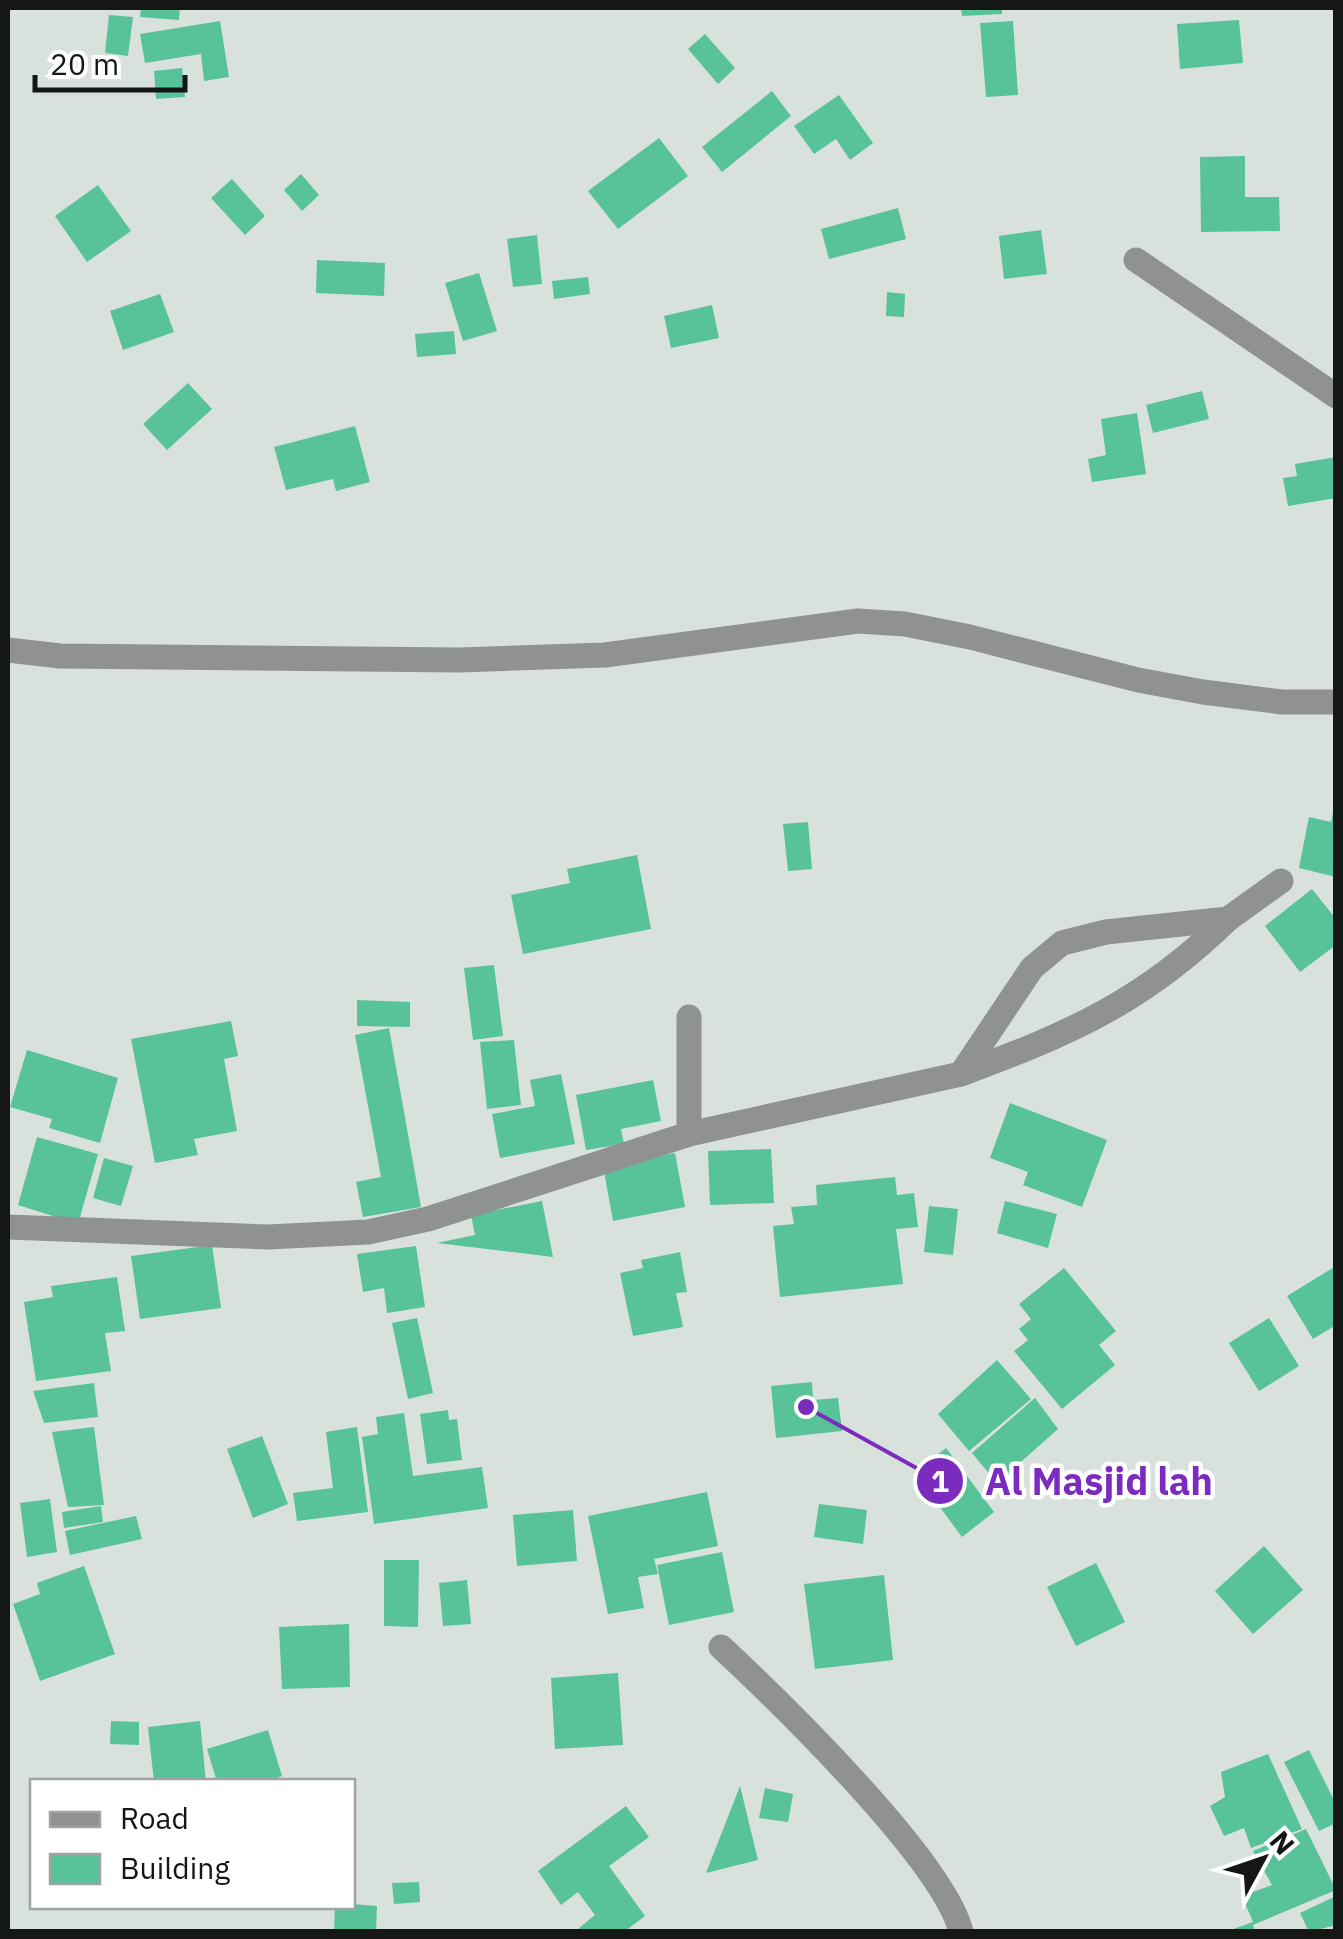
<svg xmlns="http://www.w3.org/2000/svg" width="1343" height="1939" viewBox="0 0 1343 1939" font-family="'IBM Plex Sans',sans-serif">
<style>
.building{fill:#58c299}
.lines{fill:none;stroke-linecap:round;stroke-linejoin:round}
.minor{stroke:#8f9291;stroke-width:25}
.leader{fill:none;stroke:#7b2cbf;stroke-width:4}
.callout-dot{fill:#7b2cbf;stroke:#fff;stroke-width:4}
.mark-label{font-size:30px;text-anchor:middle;font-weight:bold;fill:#fff}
.callout-label{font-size:38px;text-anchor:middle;font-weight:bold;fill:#7b2cbf;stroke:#fff;stroke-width:9;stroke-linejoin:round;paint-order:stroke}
</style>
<rect width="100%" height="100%" fill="#d9e1dd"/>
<g class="building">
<path d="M141 8H180L179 20 140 17Z"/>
<path d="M961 8H1002V14L962 16Z"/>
<path d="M109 15 133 17 128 56 105 53Z"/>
<path d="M1239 20 1243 63 1180 69 1177 24Z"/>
<path d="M220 21 229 77 204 81 201 54 145 63 140 34Z"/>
<path d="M1013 21 1018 95 986 97 980 23Z"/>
<path d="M705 34 735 68 718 84 688 49Z"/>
<path d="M182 68 185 97 156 99 154 71Z"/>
<path d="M772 91 791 116 722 172 702 147Z"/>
<path d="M839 95 873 143 850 160 836 139 814 154 794 126Z"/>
<path d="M659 138 688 176 618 229 588 191Z"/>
<path d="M1245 156V197H1279L1280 231 1201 232 1200 157Z"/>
<path d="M301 174 319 195 302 211 284 190Z"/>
<path d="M232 179 265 216 245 235 211 198Z"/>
<path d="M98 185 131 231 87 262 55 216Z"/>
<path d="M898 208 906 239 829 259 821 229Z"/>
<path d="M1041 230 1047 274 1004 279 999 236Z"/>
<path d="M537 235 542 284 513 287 507 239Z"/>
<path d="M317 260 385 263 384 296 316 293Z"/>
<path d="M479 273 497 331 463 341 445 283Z"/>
<path d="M588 277 590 294 554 299 552 281Z"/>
<path d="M887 292 905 294 904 317 886 316Z"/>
<path d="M160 294 174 332 123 350 110 311Z"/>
<path d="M712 305 719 338 671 348 664 316Z"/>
<path d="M454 331 456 354 417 357 415 334Z"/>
<path d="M188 383 212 409 167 450 143 424Z"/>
<path d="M1202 391 1209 419 1153 433 1146 405Z"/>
<path d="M1137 413 1146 474 1092 482 1088 459 1106 455 1101 419Z"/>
<path d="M355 426 370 482 336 491 333 479 286 490 274 447Z"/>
<path d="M1336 457V498L1288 506 1283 478 1297 476 1295 464Z"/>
<path d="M1334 807 1336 877 1299 868 1309 817 1331 822Z"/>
<path d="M808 822 812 869 788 871 783 824Z"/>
<path d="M637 855 651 929 523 954 511 895 570 883 567 869Z"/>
<path d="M1312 889 1336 919V945L1300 972 1265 926Z"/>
<path d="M494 965 503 1036 473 1040 464 968Z"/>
<path d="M357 1000 410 1002V1027L357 1026Z"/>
<path d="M231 1021 238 1056 224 1059 237 1131 194 1139 198 1155 155 1163 131 1039Z"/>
<path d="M389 1028 421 1207 363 1217 356 1182 381 1177 355 1035Z"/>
<path d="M514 1040 521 1105 487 1109 480 1042Z"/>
<path d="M27 1050 118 1078 100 1143 49 1128 52 1119 10 1107Z"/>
<path d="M561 1074 575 1144 500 1158 492 1114 535 1106 530 1080Z"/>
<path d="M653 1080 661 1121 621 1129 624 1144 586 1150 576 1095Z"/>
<path d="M1010 1103 1107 1140 1082 1207 1023 1185 1028 1172 990 1158Z"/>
<path d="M37 1137 98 1154 78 1224 18 1205Z"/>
<path d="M771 1149 774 1203 710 1205 708 1151Z"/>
<path d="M675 1153 685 1207 613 1221 603 1166Z"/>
<path d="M104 1158 133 1166 121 1206 93 1198Z"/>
<path d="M895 1177 897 1195 914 1193 918 1227 896 1229 903 1284 780 1297 773 1226 794 1224 791 1207 817 1205 816 1185Z"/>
<path d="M542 1201 553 1257 437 1243 475 1235 471 1215Z"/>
<path d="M1005 1201 1057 1214 1048 1248 997 1233Z"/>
<path d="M929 1206 958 1209 953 1255 924 1252Z"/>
<path d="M212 1245 221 1308 140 1319 131 1256Z"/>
<path d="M416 1246 425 1307 387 1313 384 1288 363 1292 357 1254Z"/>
<path d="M680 1252 687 1292 676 1293 683 1327 633 1336 620 1273 643 1268 641 1260Z"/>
<path d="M1336 1266V1325L1313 1339 1287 1296Z"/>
<path d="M1064 1268 1116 1331 1099 1345 1115 1365 1062 1409 1014 1351 1028 1340 1019 1329 1031 1319 1019 1304Z"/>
<path d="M117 1277 125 1331 105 1333 111 1371 36 1381 24 1302 53 1297 51 1286Z"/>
<path d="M417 1318 433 1393 408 1399 392 1323Z"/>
<path d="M1269 1318 1299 1366 1259 1391 1229 1343Z"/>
<path d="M997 1360 1031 1399 969 1451 938 1414Z"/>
<path d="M812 1382 813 1400 838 1398 842 1431 776 1438 771 1386Z"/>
<path d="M94 1383 98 1417 44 1423 33 1391Z"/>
<path d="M1035 1398 1058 1429 997 1483 972 1453Z"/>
<path d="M448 1410 449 1420 457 1419 462 1460 427 1464 420 1414Z"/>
<path d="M404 1413 413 1476 482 1467 488 1508 374 1524 362 1437 378 1434 376 1417Z"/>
<path d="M94 1427 104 1505 68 1507 52 1432Z"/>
<path d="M357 1427 368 1512 297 1521 293 1493 333 1488 326 1432Z"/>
<path d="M262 1436 288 1504 253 1518 227 1449Z"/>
<path d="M946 1448 994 1512 962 1537 914 1472Z"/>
<path d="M707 1492 718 1546 654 1559 658 1574 638 1577 644 1608 608 1614 588 1516Z"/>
<path d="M50 1499 57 1552 27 1557 20 1503Z"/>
<path d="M819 1504 867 1510 863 1544 814 1537Z"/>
<path d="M101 1506 103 1522 64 1528 62 1512Z"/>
<path d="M573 1510 577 1561 517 1566 513 1515Z"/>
<path d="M136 1516 142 1539 70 1555 65 1531Z"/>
<path d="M1264 1546 1303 1590 1253 1634 1215 1591Z"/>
<path d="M722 1552 734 1612 669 1625 657 1565Z"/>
<path d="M384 1560H419L418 1627 384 1626Z"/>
<path d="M1096 1563 1125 1622 1076 1646 1047 1587Z"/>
<path d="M84 1566 115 1654 40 1681 13 1604 40 1594 37 1583Z"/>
<path d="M884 1575 893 1660 815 1669 804 1584Z"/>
<path d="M467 1580 471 1624 443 1626 439 1583Z"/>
<path d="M349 1624 350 1687 282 1689 279 1627Z"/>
<path d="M618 1673 623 1745 555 1749 551 1678Z"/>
<path d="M111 1721 139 1722V1745L110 1744Z"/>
<path d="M200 1721 206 1782H154L148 1727Z"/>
<path d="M268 1730 282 1776 266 1782H217L207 1749Z"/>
<path d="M1309 1750 1336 1804V1823L1319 1831 1284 1762Z"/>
<path d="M1268 1754 1302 1829 1251 1848 1244 1828 1224 1836 1210 1806 1225 1797 1221 1772Z"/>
<path d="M740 1786 758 1860 706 1873Z"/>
<path d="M765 1788 793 1794 788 1822 759 1818Z"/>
<path d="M626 1806 649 1837 609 1866 645 1916 624 1932H581L579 1928 595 1915 578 1892 561 1905 538 1871Z"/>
<path d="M1306 1829 1336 1890 1253 1925 1255 1932H1225L1253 1922 1242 1896 1272 1885 1253 1851Z"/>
<path d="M419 1882 420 1902 394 1904 392 1883Z"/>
<path d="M1336 1896V1925L1309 1932 1300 1913Z"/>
<path d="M352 1904 377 1906 376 1932H334L335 1906Z"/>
</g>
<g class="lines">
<g class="minor">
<path d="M1136 260 1336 396"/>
<path d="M8 650 60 656 460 660 605 655 858 621 905 624 970 637 1138 680 1203 692 1282 702H1336"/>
<path d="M961 1074C1071 1033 1143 1002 1228 919"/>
<path d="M689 1134 961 1074 1032 968 1062 943 1106 932 1228 919 1281 881"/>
<path d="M8 1227 268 1237 368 1232 428 1219 689 1134V1017"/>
<path d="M721 1647C779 1701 944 1861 961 1932"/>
</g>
</g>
<path class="leader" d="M806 1407L940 1481"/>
<g class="callout-dot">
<circle cx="806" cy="1407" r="10"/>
<circle cx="940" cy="1481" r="25"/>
</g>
<g class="mark-label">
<text x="940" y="1492">1</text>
</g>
<g class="callout-label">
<text x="1099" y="1495">Al Masjid lah</text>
</g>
<rect width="1343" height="1939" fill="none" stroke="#141716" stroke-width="20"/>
<rect x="30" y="1779" width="325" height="130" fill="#ffffff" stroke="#a1a2a2" stroke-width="2.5"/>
<rect x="50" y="1812" width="50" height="15" fill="#8f9291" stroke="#a1a2a2" stroke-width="2.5"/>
<text x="120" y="1829" font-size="30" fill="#141716">Road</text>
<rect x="50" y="1854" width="50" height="30" fill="#58c299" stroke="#a1a2a2" stroke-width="2.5"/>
<text x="120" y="1879" font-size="30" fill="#141716">Building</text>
<g transform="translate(1263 1859) rotate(50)" stroke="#ffffff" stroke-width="8" paint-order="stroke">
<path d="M0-8L18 38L0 25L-18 38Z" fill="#141716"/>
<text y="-15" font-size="28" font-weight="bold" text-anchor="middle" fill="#141716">N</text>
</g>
<path d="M35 75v15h150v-15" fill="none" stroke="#141716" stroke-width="5"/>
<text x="50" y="75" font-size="30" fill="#141716" stroke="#ffffff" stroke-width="8" paint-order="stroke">20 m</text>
</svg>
